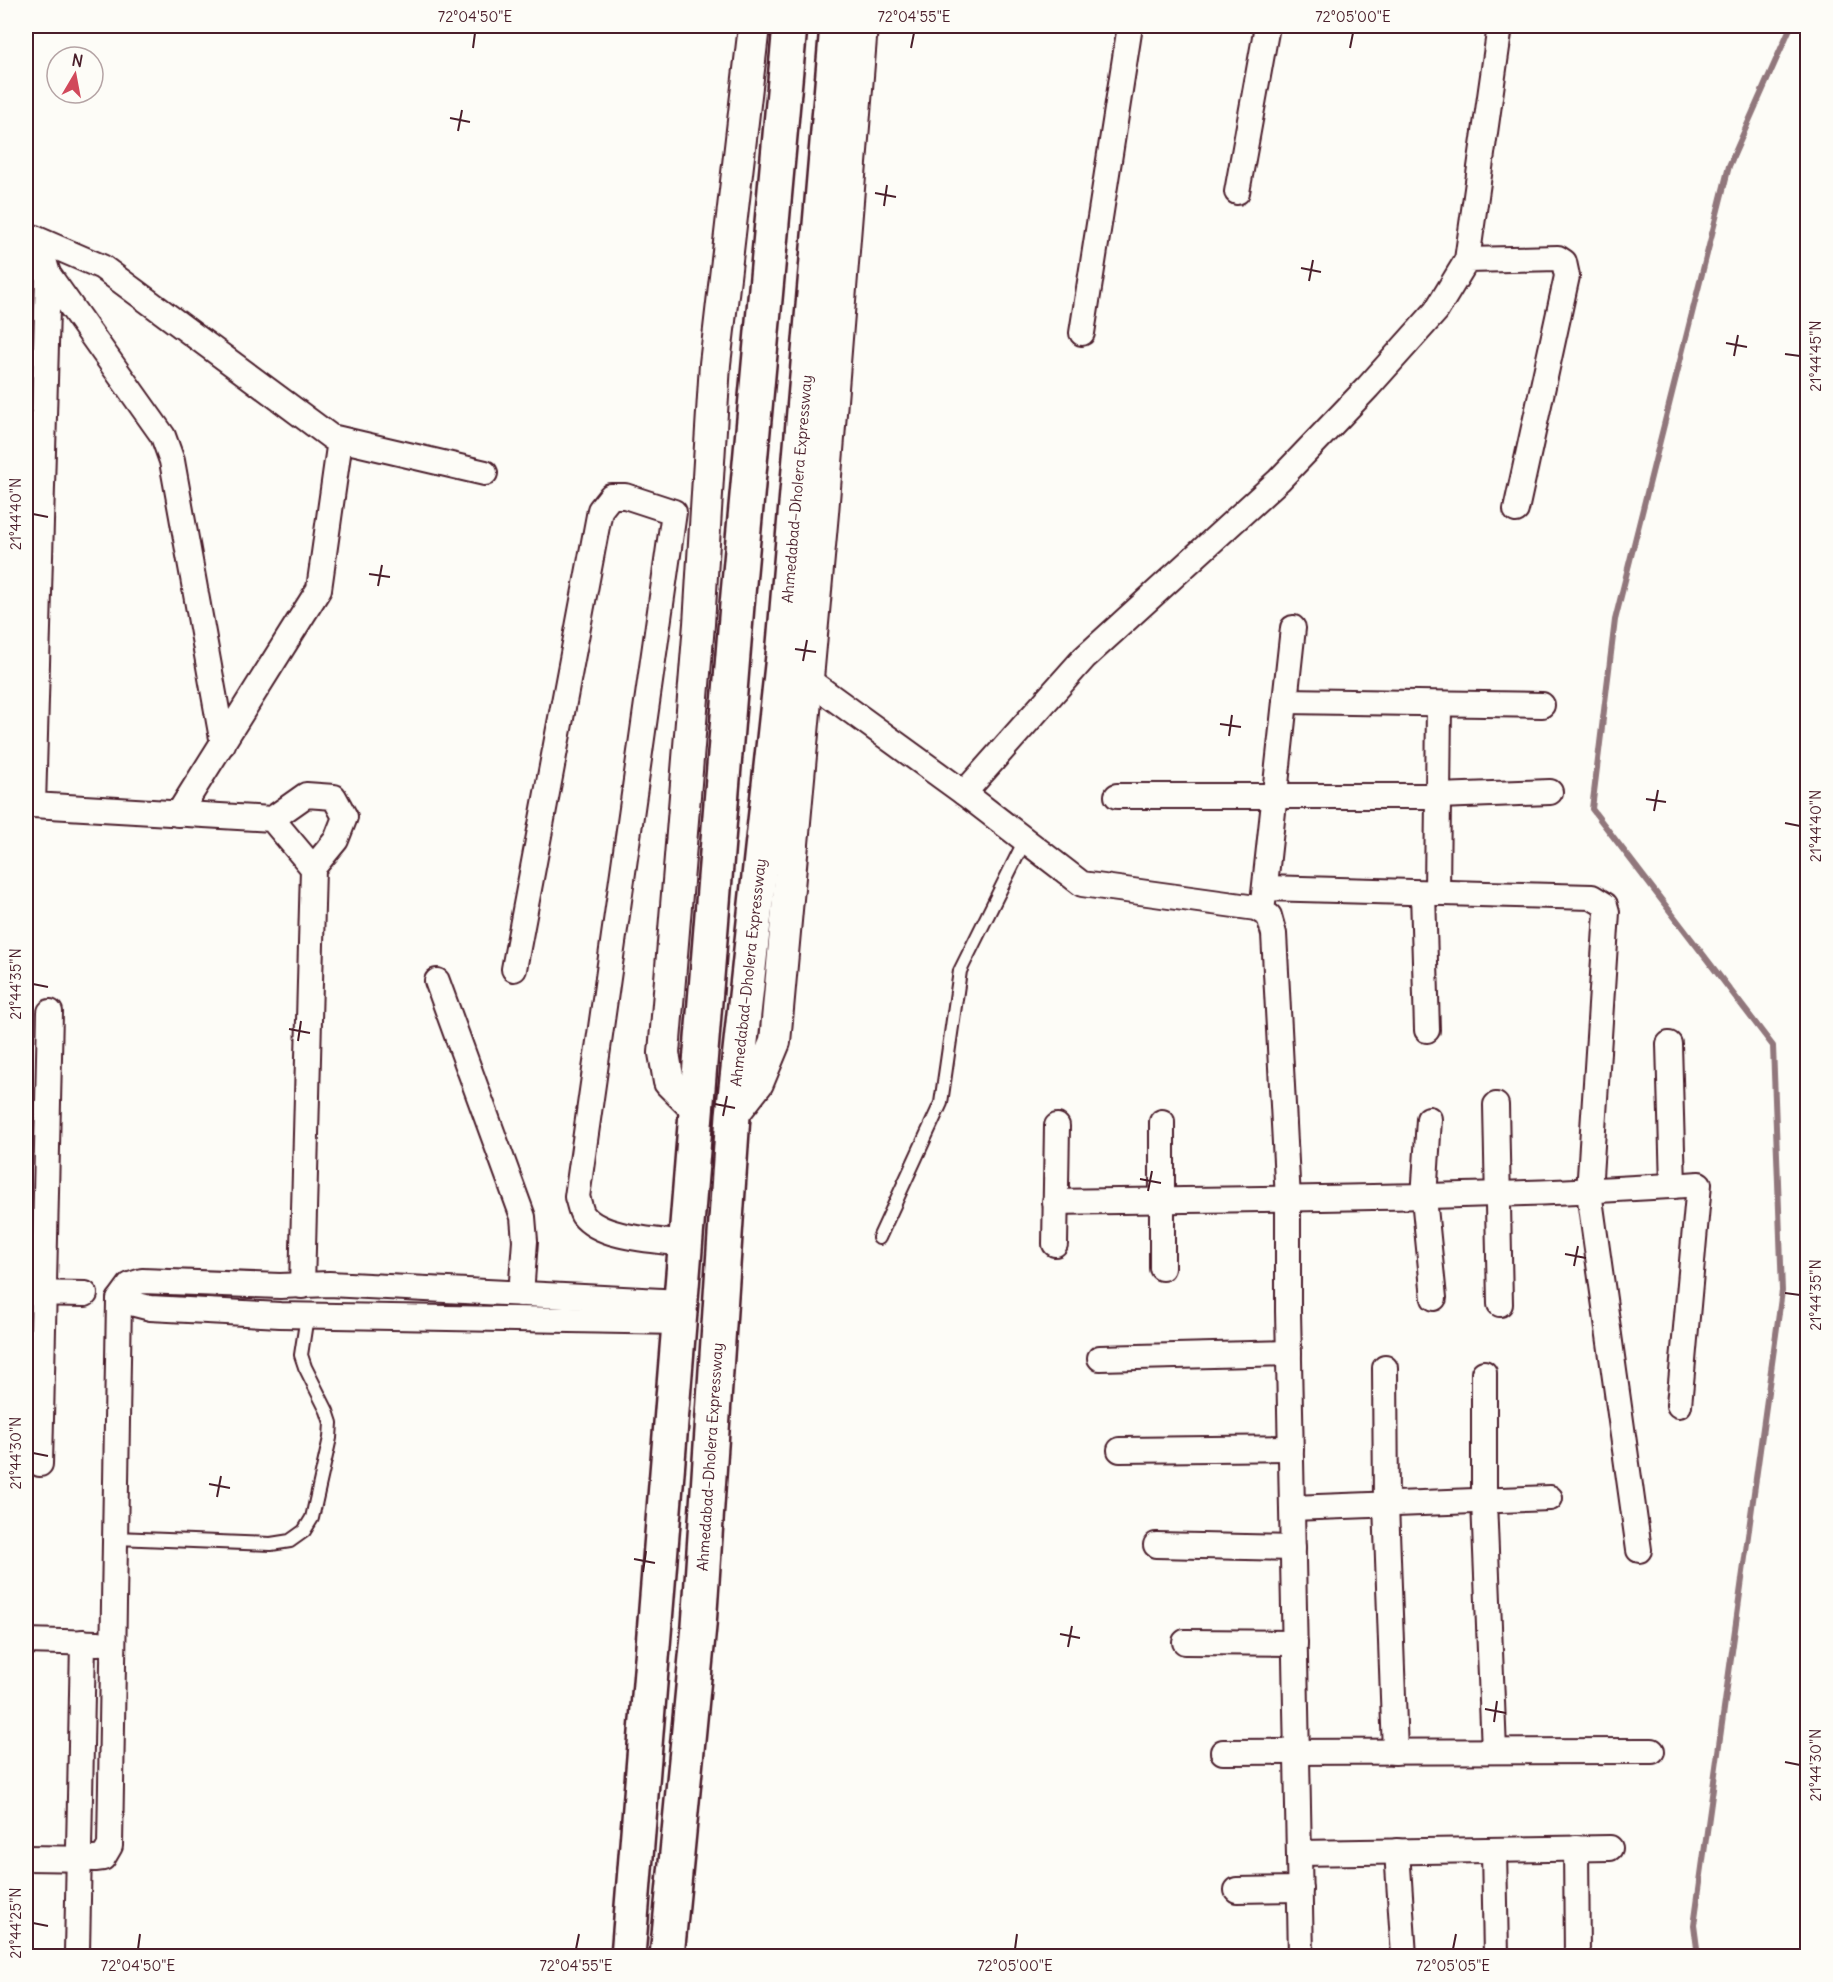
<svg xmlns="http://www.w3.org/2000/svg" width="1833" height="1982" viewBox="0 0 1833 1982" font-family="Delius,sans-serif">
<style>
.lines{fill:none;stroke-linecap:round;stroke-linejoin:round}
.stream{stroke:#91777b;stroke-width:6}
.service-casing{stroke:#4a1f2b;stroke-width:16}
.minor-casing{stroke:#4a1f2b;stroke-width:28}
.tertiary-casing{stroke:#4a1f2b;stroke-width:34}
.motorway-casing{stroke:#4a1f2b;stroke-width:38}
.service{stroke:#fdfcf7;stroke-width:12}
.minor{stroke:#fdfcf7;stroke-width:24}
.tertiary{stroke:#fdfcf7;stroke-width:30}
.motorway{stroke:#fdfcf7;stroke-width:33}
.ticks{fill:none;stroke:#4a1f2b;stroke-width:2}
.labels{text-anchor:middle;stroke-width:6;stroke-linejoin:round;paint-order:stroke}
.street-label{font-size:15px;fill:#4a1f2b;stroke:#fdfcf7}
.neatline{fill:none;stroke:#4a1f2b;stroke-width:2}
.ticks-label{font-size:15px;text-anchor:middle;fill:#4a1f2b}
</style>
<rect width="100%" height="100%" fill="#fdfcf7"/>
<filter id="ink" filterUnits="userSpaceOnUse"><feTurbulence type="fractalNoise" baseFrequency=".0167" numOctaves="2"/><feDisplacementMap in="SourceGraphic" scale="12" xChannelSelector="R" yChannelSelector="G"/><feConvolveMatrix kernelMatrix="1 2 1 2 8 2 1 2 1" color-interpolation-filters="sRGB"/></filter>
<g filter="url(#ink)">
<g class="lines">
<path class="stream" d="M1698 1956 1694 1925 1782 1291 1773 1046 1592 809 1615 620 1729 166 1791 26"/>
<defs>
<g id="service">
<path d="M879 1238 941 1103 960 971 1025 840"/>
<path d="M116 1538 271 1544 290 1541 304 1531 312 1518 330 1438 331 1423 327 1411 305 1367 301 1355 307 1316"/>
</g>
<g id="minor">
<path d="M1237 192 1267 26"/>
<path d="M26 233 42 253 48 274 33 805 272 819 313 868 302 1286"/>
<path d="M28 235 102 267 331 437 485 473"/>
<path d="M1467 260 1500 26"/>
<path d="M48 274 163 436 172 461 223 744"/>
<path d="M1082 333 1130 26"/>
<path d="M807 679 964 793"/>
<path d="M1285 701 1542 705"/>
<path d="M1117 796H1438L1550 792"/>
<path d="M178 814 319 589 340 440"/>
<path d="M272 819 306 795 334 797 345 817 336 840 313 868"/>
<path d="M1265 888 1592 897 1605 905 1607 912 1589 1192 1639 1550"/>
<path d="M1423 893 1427 1030"/>
<path d="M1437 893 1439 704"/>
<path d="M1263 903 1293 628"/>
<path d="M514 969 600 510 611 496H625L674 512 577 1197C579 1202 580 1210 583 1215 601 1239 658 1240 686 1244"/>
<path d="M437 981 523 1217 525 1241 521 1294"/>
<path d="M1669 1044 1673 1186"/>
<path d="M1496 1105 1500 1304"/>
<path d="M1429 1119 1424 1198 1434 1298"/>
<path d="M1055 1202C1270 1198 1485 1199 1699 1184L1679 1405"/>
<path d="M1055 1244 1057 1126"/>
<path d="M1162 1268V1122"/>
<path d="M26 1293 85 1294"/>
<path d="M119 1300 150 1308 280 1315 680 1322"/>
<path d="M1100 1358 1289 1353"/>
<path d="M1385 1368 1386 1504 1395 1752"/>
<path d="M1484 1373V1501L1494 1751"/>
<path d="M1120 1450 1291 1448"/>
<path d="M40 1464 50 1012"/>
<path d="M1292 1508 1550 1498"/>
<path d="M1156 1545 1293 1548"/>
<path d="M26 1641 98 1643"/>
<path d="M1185 1642 1295 1643"/>
<path d="M1223 1752 1652 1751"/>
<path d="M1576 1848 1577 1956"/>
<path d="M1494 1850 1496 1956"/>
<path d="M1397 1851 1404 1956"/>
<path d="M1299 1853 1610 1848"/>
<path d="M26 1858 95 1859 103 1858 110 1846 119 1300 130 1285 142 1281 280 1286 329 1284 681 1302"/>
<path d="M1237 1890 1300 1889"/>
<path d="M77 1952 83 1642"/>
<path d="M1301 1956 1288 1311V1200L1274 934 1269 916 1256 908 1082 884 964 793 1084 658 1279 480 1368 387 1436 311 1467 260 1558 258 1564 262 1567 276 1516 510"/>
</g>
<g id="tertiary">
<path d="M697 1110 669 1082 664 1053 699 624 715 364 754 26"/>
<path d="M733 1115 758 1083 775 1042 823 513 862 26"/>
</g>
<g id="motorway">
<path d="M628 1956 737 605 790 26"/>
<path id="s1" d="M667 1956 699 1626 733 1115 783 656 837 26"/>
</g>
</defs>
<use href="#service" class="service-casing"/>
<use href="#minor" class="minor-casing"/>
<use href="#tertiary" class="tertiary-casing"/>
<use href="#motorway" class="motorway-casing"/>
<use href="#service" class="service"/>
<use href="#minor" class="minor"/>
<use href="#tertiary" class="tertiary"/>
<use href="#motorway" class="motorway"/>
</g>
</g>
<path class="ticks" d="M473 48 475 33M911 48 914 33M1350 48 1353 33M450 118 470 122M458 131 462 110M875 193 896 197M884 206 887 185M1301 268 1321 272M1309 281 1313 260M1726 343 1747 347M1785 354 1800 356M1734 356 1738 335M33 514 48 517M369 574 390 577M378 586 382 565M795 649 816 652M803 661 807 640M1220 724 1241 727M1229 736 1232 715M1646 799 1666 802M1654 811 1658 790M1785 823 1800 826M33 984 48 987M289 1029 310 1033M298 1041 301 1021M715 1104 735 1108M723 1116 727 1096M1140 1179 1161 1183M1148 1191 1152 1171M1565 1254 1586 1258M1574 1266 1578 1246M1785 1293 1800 1295M33 1453 48 1456M209 1484 230 1488M217 1497 221 1476M634 1559 655 1563M643 1572 646 1551M1060 1634 1080 1638M1068 1647 1072 1626M1485 1709 1506 1713M1494 1722 1497 1701M1785 1762 1800 1765M33 1923 48 1926M138 1949 140 1934M576 1949 579 1934M1015 1949 1017 1934M1453 1949 1456 1934"/>
<g class="labels">
<g class="street-label">
<text dy="5" stroke="none"><textPath href="#s1" startOffset="1473">Ahmedabad–Dholera Expressway</textPath></text>
<text dy="5" stroke="none"><textPath href="#s1" startOffset="987">Ahmedabad–Dholera Expressway</textPath></text>
<text dy="5" stroke="none"><textPath href="#s1" startOffset="501">Ahmedabad–Dholera Expressway</textPath></text>
</g>
</g>
<rect width="1833" height="1982" fill="none" stroke="#fdfcf7" stroke-width="66"/>
<g transform="translate(75 75) rotate(10)"><circle r="28" fill="#fdfcf7" stroke="#b5a4a5" stroke-width="1.5"/>
<path d="M0-4.5L10 22L0 15L-10 22Z" fill="#d1495b"/>
<text y="-9" font-size="16" font-weight="bold" text-anchor="middle" fill="#4a1f2b">N</text>
</g>
<rect x="33" y="33" width="1767" height="1916" class="neatline"/>
<g class="ticks-label">
<text x="475" y="22">72°04'50"E</text>
<text x="914" y="22">72°04'55"E</text>
<text x="1353" y="22">72°05'00"E</text>
<text transform="translate(1816 356) rotate(-90)" y="5">21°44'45"N</text>
<text transform="translate(16 514) rotate(-90)" y="5">21°44'40"N</text>
<text transform="translate(1816 826) rotate(-90)" y="5">21°44'40"N</text>
<text transform="translate(16 984) rotate(-90)" y="5">21°44'35"N</text>
<text transform="translate(1816 1295) rotate(-90)" y="5">21°44'35"N</text>
<text transform="translate(16 1453) rotate(-90)" y="5">21°44'30"N</text>
<text transform="translate(1816 1765) rotate(-90)" y="5">21°44'30"N</text>
<text transform="translate(16 1923) rotate(-90)" y="5">21°44'25"N</text>
<text x="138" y="1971">72°04'50"E</text>
<text x="576" y="1971">72°04'55"E</text>
<text x="1015" y="1971">72°05'00"E</text>
<text x="1453" y="1971">72°05'05"E</text>
</g>
</svg>
